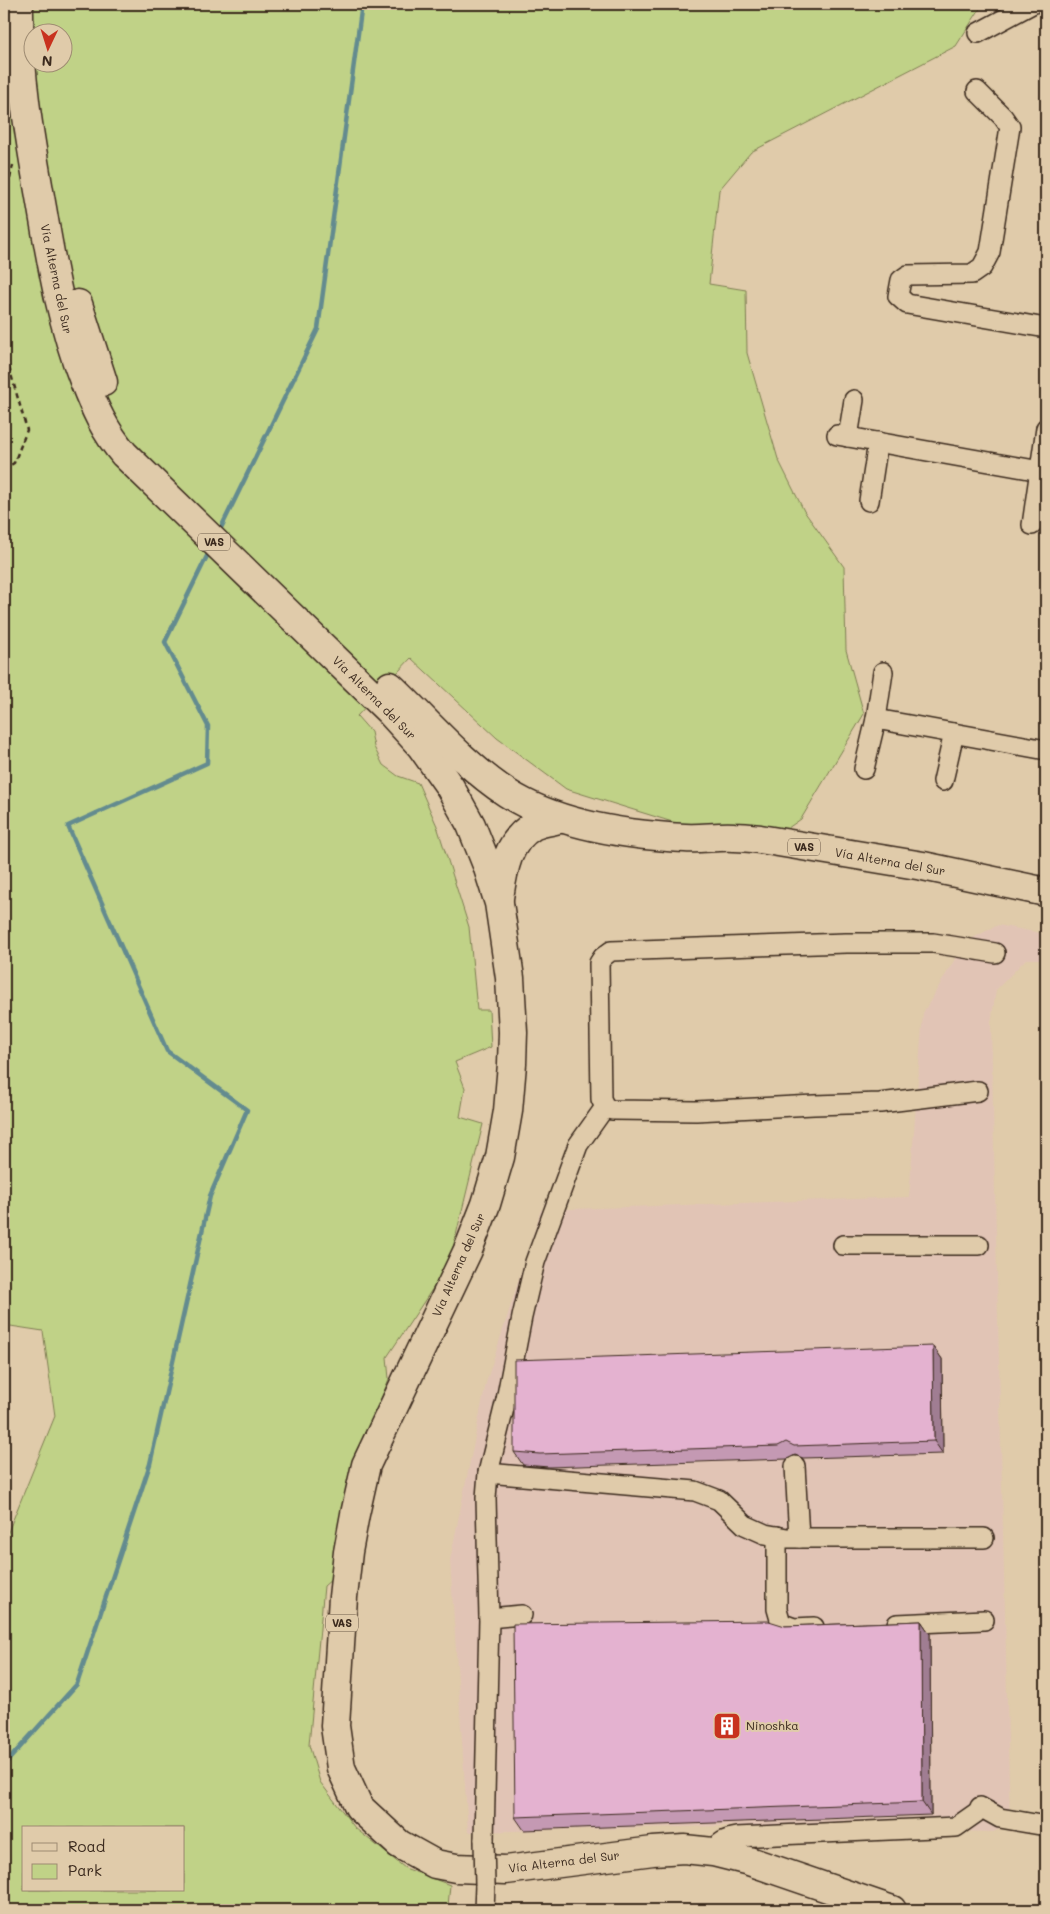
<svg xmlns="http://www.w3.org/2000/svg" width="1050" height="1914" viewBox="0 0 1050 1914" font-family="Mali,sans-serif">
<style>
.built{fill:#e1c4b5}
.green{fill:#c0d287;stroke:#7e7e52;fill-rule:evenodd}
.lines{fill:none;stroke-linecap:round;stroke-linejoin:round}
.stream{stroke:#638b8f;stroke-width:4.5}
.minor-casing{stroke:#3b2a1e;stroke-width:22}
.highway-casing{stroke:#3b2a1e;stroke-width:31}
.path{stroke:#3b2a1e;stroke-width:2.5;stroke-dasharray:5 4;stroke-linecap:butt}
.minor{stroke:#e0cbaa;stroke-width:19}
.highway{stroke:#e0cbaa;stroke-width:28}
.minor-bridge-casing{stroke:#3b2a1e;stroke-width:22;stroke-linecap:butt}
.minor-bridge{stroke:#e0cbaa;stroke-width:19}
.wall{fill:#c499b3;stroke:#3b2a1e}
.shaded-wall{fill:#a07d92;stroke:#3b2a1e}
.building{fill:#e4b2d0;stroke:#3b2a1e}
.labels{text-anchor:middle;stroke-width:4;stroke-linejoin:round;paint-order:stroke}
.shield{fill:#e0cbaa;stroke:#6c5a48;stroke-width:1}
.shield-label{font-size:11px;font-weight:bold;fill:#3b2a1e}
.street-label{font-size:12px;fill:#3b2a1e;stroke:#e0cbaa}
.poi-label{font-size:12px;fill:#3b2a1e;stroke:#e0cbaa;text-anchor:start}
</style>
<rect width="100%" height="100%" fill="#e0cbaa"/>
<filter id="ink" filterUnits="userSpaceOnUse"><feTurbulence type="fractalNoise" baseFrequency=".02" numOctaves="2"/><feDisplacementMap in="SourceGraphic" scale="10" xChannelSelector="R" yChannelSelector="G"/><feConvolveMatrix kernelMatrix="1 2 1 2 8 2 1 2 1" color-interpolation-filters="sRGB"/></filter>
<g filter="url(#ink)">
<path class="built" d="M998 925 1046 934V959H1026L996 990 991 1023 1010 1825 993 1832 727 1826 468 1832 450 1560 486 1383 541 1210 909 1197 923 1013 965 942Z"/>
<path class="green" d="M4 4H983L956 46 751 152 719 190 709 284 746 290 747 353 778 459 804 511 844 567 846 650 864 714 801 819 778 835 679 824 566 789 497 738 411 658 357 716 371 732 374 747 383 765 398 776 418 783 437 826 469 927 477 1010H489L491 1047 455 1062 465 1088 460 1117 483 1124 449 1264 387 1357 389 1379 350 1474 332 1579 324 1586 309 1745 320 1782 355 1828 405 1868 450 1885 448 1906 418 1908 388 1906 386 1910H4V1542L55 1416 43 1331 4 1325ZM32 32H62V62H32ZM24 1828H184V1890H24Z"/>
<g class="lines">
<g class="stream">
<path d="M218 534 318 329 362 4"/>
<path d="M4 1765 77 1684 150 1464 210 1196 247 1110 167 1051 68 826 207 763 208 726 165 642 210 550"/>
</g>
<defs>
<g id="minor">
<path d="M978 33 1032 4"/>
<path d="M977 91 1003 117 1010 127 990 252 982 267 972 274 908 275 901 280 898 296 907 304 1046 328"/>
<path d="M837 435 1046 472"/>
<path d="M848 437 854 400"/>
<path d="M869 501 878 442"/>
<path d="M1032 525 1046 428"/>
<path d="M876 719 1046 750"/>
<path d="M864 769 876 719 883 672"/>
<path d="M943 781 954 733"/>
<path d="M978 1091 880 1103 814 1105 696 1111 612 1110 605 1107 601 1099 599 963 603 957 611 951 846 943H933L995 953"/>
<path d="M843 1245H979"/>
<path d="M795 1466 799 1538"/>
<path d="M488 1473 695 1491 719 1500 745 1525 765 1534 787 1538H984"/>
<path d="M777 1536V1609L781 1623 794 1628 814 1627"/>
<path d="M489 1618 522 1615"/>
<path d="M897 1624 984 1620"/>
<path d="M980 1807 1000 1818 1046 1826"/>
<path d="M484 1840 489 1618 486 1498 488 1473 506 1400 522 1317 535 1262 578 1145 605 1107"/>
<path d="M713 1852C719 1842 725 1839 736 1837L956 1827 976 1813"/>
<path d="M484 1910 485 1885"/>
</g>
<g id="highway">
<path d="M19 4C18 73 30 140 42 208 52 267 62 325 84 381 94 407 105 432 124 454L390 712 421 746 450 787 471 825 487 865 499 903 510 978 513 1032 512 1064 508 1111 500 1157 486 1204 468 1250 366 1465 355 1514 348 1552 343 1597 335 1726 341 1768 359 1807 399 1844 435 1864 456 1868 506 1870 653 1851 684 1849 713 1852 749 1861 892 1910"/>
<path d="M78 304 103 382"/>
<path d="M390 686C427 721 464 765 507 793 557 825 626 835 685 838 701 839 718 836 734 837 743 837 752 838 760 839L923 866 1046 892"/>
<path d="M499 898C503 871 507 841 533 826 541 822 552 821 560 819"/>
</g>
</defs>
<use href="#minor" class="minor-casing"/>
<use href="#highway" class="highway-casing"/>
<g class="path">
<path d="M4 205 13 165"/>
<path d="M4 350 27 430 14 463 4 469"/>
</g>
<use href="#minor" class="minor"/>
<use href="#highway" class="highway"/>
<defs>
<path id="minor-bridge" d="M484 1840 485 1885"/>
</defs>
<use href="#minor-bridge" class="minor-bridge-casing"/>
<use href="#minor-bridge" class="minor-bridge"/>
</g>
<g class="wall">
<path d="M933 1346 942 1359 943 1454 803 1458 795 1455 787 1459 549 1467 523 1465 514 1452Z"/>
<path d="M921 1621 930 1634 931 1815 524 1830 515 1817 785 1626Z"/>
</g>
<g class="shaded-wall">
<path d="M933 1346 942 1359 943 1454 934 1441Z"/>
<path d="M921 1621 930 1634 931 1815 922 1802Z"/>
</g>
<g class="building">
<path d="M933 1346 934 1441 794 1446 786 1442 778 1446 540 1454 514 1452V1360Z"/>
<path d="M769 1621 785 1626 921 1621 922 1802 515 1817 513 1624Z"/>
</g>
</g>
<defs>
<symbol id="building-square" viewBox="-11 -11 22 22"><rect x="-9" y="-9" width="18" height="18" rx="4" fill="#c8321e" stroke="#e0cbaa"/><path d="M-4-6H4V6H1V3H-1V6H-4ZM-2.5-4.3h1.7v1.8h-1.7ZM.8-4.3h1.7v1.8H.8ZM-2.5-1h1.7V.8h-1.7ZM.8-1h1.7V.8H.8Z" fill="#fff"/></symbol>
</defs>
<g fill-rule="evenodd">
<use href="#building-square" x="711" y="1710" width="32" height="32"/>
</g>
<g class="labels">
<g class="shield">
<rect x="198" y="533.5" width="32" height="17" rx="4"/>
<rect x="788" y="838.5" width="32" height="17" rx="4"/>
<rect x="326" y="1614.5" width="32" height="17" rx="4"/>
</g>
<g class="shield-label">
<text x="214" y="546">VAS</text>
<text x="804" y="851">VAS</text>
<text x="342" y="1627">VAS</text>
</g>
<g class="street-label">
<text transform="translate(56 279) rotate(78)" y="4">Vía Alterna del Sur</text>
<text transform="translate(374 698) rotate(45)" y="4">Vía Alterna del Sur</text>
<text transform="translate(890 862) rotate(10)" y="4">Vía Alterna del Sur</text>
<text transform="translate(459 1265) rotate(-66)" y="4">Vía Alterna del Sur</text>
<text transform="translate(564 1862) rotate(-7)" y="4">Vía Alterna del Sur</text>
</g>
<g class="poi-label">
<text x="746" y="1730">Ninoshka</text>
</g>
</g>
<rect width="1050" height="1914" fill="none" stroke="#e0cbaa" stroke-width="20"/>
<rect x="10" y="10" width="1030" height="1894" fill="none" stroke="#3b2a1e" stroke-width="2" filter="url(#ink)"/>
<rect x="22" y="1826" width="162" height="65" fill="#e0cbaa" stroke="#9e8b72"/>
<rect x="32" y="1843" width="25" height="8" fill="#e0cbaa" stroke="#9e8b72"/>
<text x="68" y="1852" font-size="15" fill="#3b2a1e">Road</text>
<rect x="32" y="1864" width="25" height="15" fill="#c0d287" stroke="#9e8b72"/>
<text x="68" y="1876" font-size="15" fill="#3b2a1e">Park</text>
<g transform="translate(48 48) rotate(184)"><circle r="24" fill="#e0cbaa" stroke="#9e8b72"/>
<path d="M0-4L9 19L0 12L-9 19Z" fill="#c8321e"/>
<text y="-8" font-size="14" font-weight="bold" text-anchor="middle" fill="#3b2a1e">N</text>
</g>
</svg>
